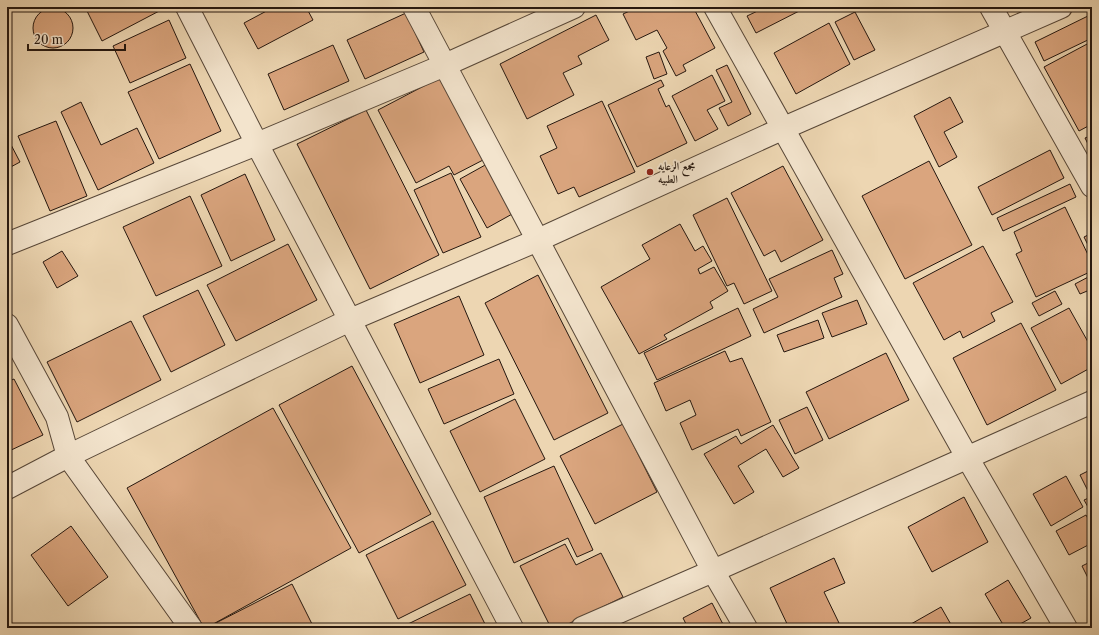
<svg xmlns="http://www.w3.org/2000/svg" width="1099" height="635" viewBox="0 0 1099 635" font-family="'Libre Caslon Text',Amiri,serif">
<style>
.building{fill:#daa57e;stroke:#25170f}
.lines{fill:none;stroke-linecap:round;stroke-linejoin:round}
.minor-casing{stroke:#574738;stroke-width:24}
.minor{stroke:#f3e4cd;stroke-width:22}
.poi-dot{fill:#8f2418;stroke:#f3e4cd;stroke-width:1.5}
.labels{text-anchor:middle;stroke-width:3.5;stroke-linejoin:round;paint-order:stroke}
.poi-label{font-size:11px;font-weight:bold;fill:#25170f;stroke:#f3e4cd;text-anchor:start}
</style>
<rect width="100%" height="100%" fill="#edd6b2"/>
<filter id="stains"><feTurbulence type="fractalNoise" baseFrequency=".005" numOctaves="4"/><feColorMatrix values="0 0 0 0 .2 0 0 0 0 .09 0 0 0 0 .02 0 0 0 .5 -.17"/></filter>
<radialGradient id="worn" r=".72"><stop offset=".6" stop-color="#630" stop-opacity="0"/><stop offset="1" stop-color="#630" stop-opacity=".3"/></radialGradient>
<g class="building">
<path d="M85 7H162L163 9 102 41Z"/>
<path d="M274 7H306L313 20 258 49 244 23Z"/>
<path d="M638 7H693L715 48 683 65 686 71 676 76 663 51 667 48 657 30 636 40 623 14Z"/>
<path d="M766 7H807L756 33 747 16Z"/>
<circle cx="53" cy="28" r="20"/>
<path d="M855 12 875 50 854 60 835 22Z"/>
<path d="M406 13 424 52 365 79 347 40Z"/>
<path d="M1092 14V38L1044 61 1035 42Z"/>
<path d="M596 15 609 40 578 56 582 64 563 73 574 95 527 119 500 64Z"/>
<path d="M169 20 186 58 130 83 113 46Z"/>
<path d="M829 23 850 64 796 94 774 53Z"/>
<path d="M1089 43 1092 48V124L1079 131 1044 67Z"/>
<path d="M333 45 349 81 284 110 268 74Z"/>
<path d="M659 52 667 74 654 79 646 57Z"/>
<path d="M190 64 221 131 159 159 128 92Z"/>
<path d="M727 65 751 114 728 126 719 108 732 102 716 70Z"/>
<path d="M712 75 725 101 707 110 718 129 695 141 672 96Z"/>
<path d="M441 77 485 159 454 175 449 166 416 183 378 110Z"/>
<path d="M661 80 664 86 658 89 666 107 669 105 687 143 637 167 608 105Z"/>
<path d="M950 97 963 122 944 132 957 157 939 167 914 116Z"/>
<path d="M602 101 635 172 579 197 574 187 558 194 540 156 557 148 547 126Z"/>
<path d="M81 102 101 145 137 128 154 163 98 190 61 112Z"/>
<path d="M366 110 439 255 370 289 297 144Z"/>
<path d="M56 121 87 196 50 211 18 136Z"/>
<path d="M1092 135V152L1085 138Z"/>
<path d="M8 139 20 162 7 169V140Z"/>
<path d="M1050 150 1064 178 992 215 978 187Z"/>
<path d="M929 161 972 245 905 279 862 196Z"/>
<path d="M487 164 514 213 487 228 460 179Z"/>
<path d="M783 166 823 240 781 262 775 250 764 256 731 193Z"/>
<path d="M451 173 481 237 443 253 414 190Z"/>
<path d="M245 174 275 240 231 261 201 195Z"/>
<path d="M1070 184 1076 197 1003 231 997 218Z"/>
<path d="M190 196 222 266 156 296 123 227Z"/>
<path d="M727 198 772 291 744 304 734 283 727 286 693 215Z"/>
<path d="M1065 207 1092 263V271L1036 297 1016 254 1022 251 1014 232Z"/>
<path d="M680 224 695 251 703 246 712 261 698 269 700 274 714 267 728 291 710 302 713 308 664 335 667 339 639 354 601 287 650 259 642 245Z"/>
<path d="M1092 233V253L1084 237Z"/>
<path d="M288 244 317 300 236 341 207 285Z"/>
<path d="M983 246 1013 302 991 313 995 321 963 338 960 331 944 340 913 283Z"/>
<path d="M832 250 843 274 834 278 842 297 764 333 753 309 778 297 769 279Z"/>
<path d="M62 251 78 276 57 288 43 262Z"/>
<path d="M538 275 608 413 554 440 485 303Z"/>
<path d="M1092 275V289L1080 294 1075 284Z"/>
<path d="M198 290 225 345 171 372 143 316Z"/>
<path d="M1055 291 1062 304 1039 316 1032 303Z"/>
<path d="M459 296 484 355 420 383 394 324Z"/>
<path d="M857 300 867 324 832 337 822 313Z"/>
<path d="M738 308 751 336 657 380 644 353Z"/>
<path d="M1069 308 1092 349V367L1061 384 1031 328Z"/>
<path d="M818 320 824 338 784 352 777 335Z"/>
<path d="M131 321 161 380 77 422 47 362Z"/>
<path d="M1021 323 1056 390 987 425 953 358Z"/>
<path d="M725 351 730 362 742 358 771 422 741 436 738 429 692 450 680 423 696 415 690 400 666 411 654 383Z"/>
<path d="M886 353 909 400 829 439 806 392Z"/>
<path d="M499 359 514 394 444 424 428 389Z"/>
<path d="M352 366 431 514 359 553 279 405Z"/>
<path d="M14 379 43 435 7 452V382Z"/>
<path d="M515 399 545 459 480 492 450 431Z"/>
<path d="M807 407 823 440 795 454 779 420Z"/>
<path d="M273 408 351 548 206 628H204L127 488Z"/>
<path d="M623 424 657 492 595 524 560 456Z"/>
<path d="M773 425 799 468 783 477 766 449 738 466 754 492 734 504 704 454 736 436 741 444Z"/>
<path d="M554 466 593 550 577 557 568 538 514 563 484 497Z"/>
<path d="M1092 469V514L1084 500 1091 497 1080 475Z"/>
<path d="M1066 476 1083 507 1051 526 1033 494Z"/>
<path d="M964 497 988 542 932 572 908 527Z"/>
<path d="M1086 515 1092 526V543L1069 555 1056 531Z"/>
<path d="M433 521 466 585 398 619 366 555Z"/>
<path d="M71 526 108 577 68 606 31 555Z"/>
<path d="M565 544 576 565 601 553 623 597 560 628H551L520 566Z"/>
<path d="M834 558 845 583 824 592 839 623 829 628H789L770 588Z"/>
<path d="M1092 561V586L1082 566Z"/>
<path d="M1008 580 1031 618 1013 628H1005L985 594Z"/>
<path d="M292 584 314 628H213L212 625Z"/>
<path d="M470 594 487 628H410L408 624Z"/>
<path d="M712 603 725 628H688L683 618Z"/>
<path d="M941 607 953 628H904Z"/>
</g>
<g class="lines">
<defs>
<g id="minor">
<path d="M187 7 257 144 512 628"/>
<path d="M414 7 713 571 746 628"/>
<path d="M715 7 967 457 1066 628"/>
<path d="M991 7 1092 186"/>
<path d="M7 244 257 144 445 65 574 7"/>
<path d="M7 325 57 417 68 456 191 628"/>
<path d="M7 488 68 456 350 320 538 240 784 128 1061 7"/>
<path d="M582 628 713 571 1092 402"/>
</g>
</defs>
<use href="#minor" class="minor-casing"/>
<use href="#minor" class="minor"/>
</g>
<circle class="poi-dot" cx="650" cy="172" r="4"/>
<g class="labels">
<g class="poi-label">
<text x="658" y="170">مجمع الرعايه<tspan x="658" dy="13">الطبيه</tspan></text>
</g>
</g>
<rect width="1099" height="635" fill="none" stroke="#edd6b2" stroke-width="24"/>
<rect x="8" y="8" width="1083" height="619" fill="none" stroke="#25170f" stroke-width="2"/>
<rect x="12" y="12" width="1075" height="611" fill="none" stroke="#25170f"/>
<path d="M28 44v6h97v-6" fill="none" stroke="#25170f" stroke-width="2"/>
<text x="34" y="44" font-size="12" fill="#25170f" stroke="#f3e4cd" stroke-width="3" paint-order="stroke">20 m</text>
<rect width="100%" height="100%" filter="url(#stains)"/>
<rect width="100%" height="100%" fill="url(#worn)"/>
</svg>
